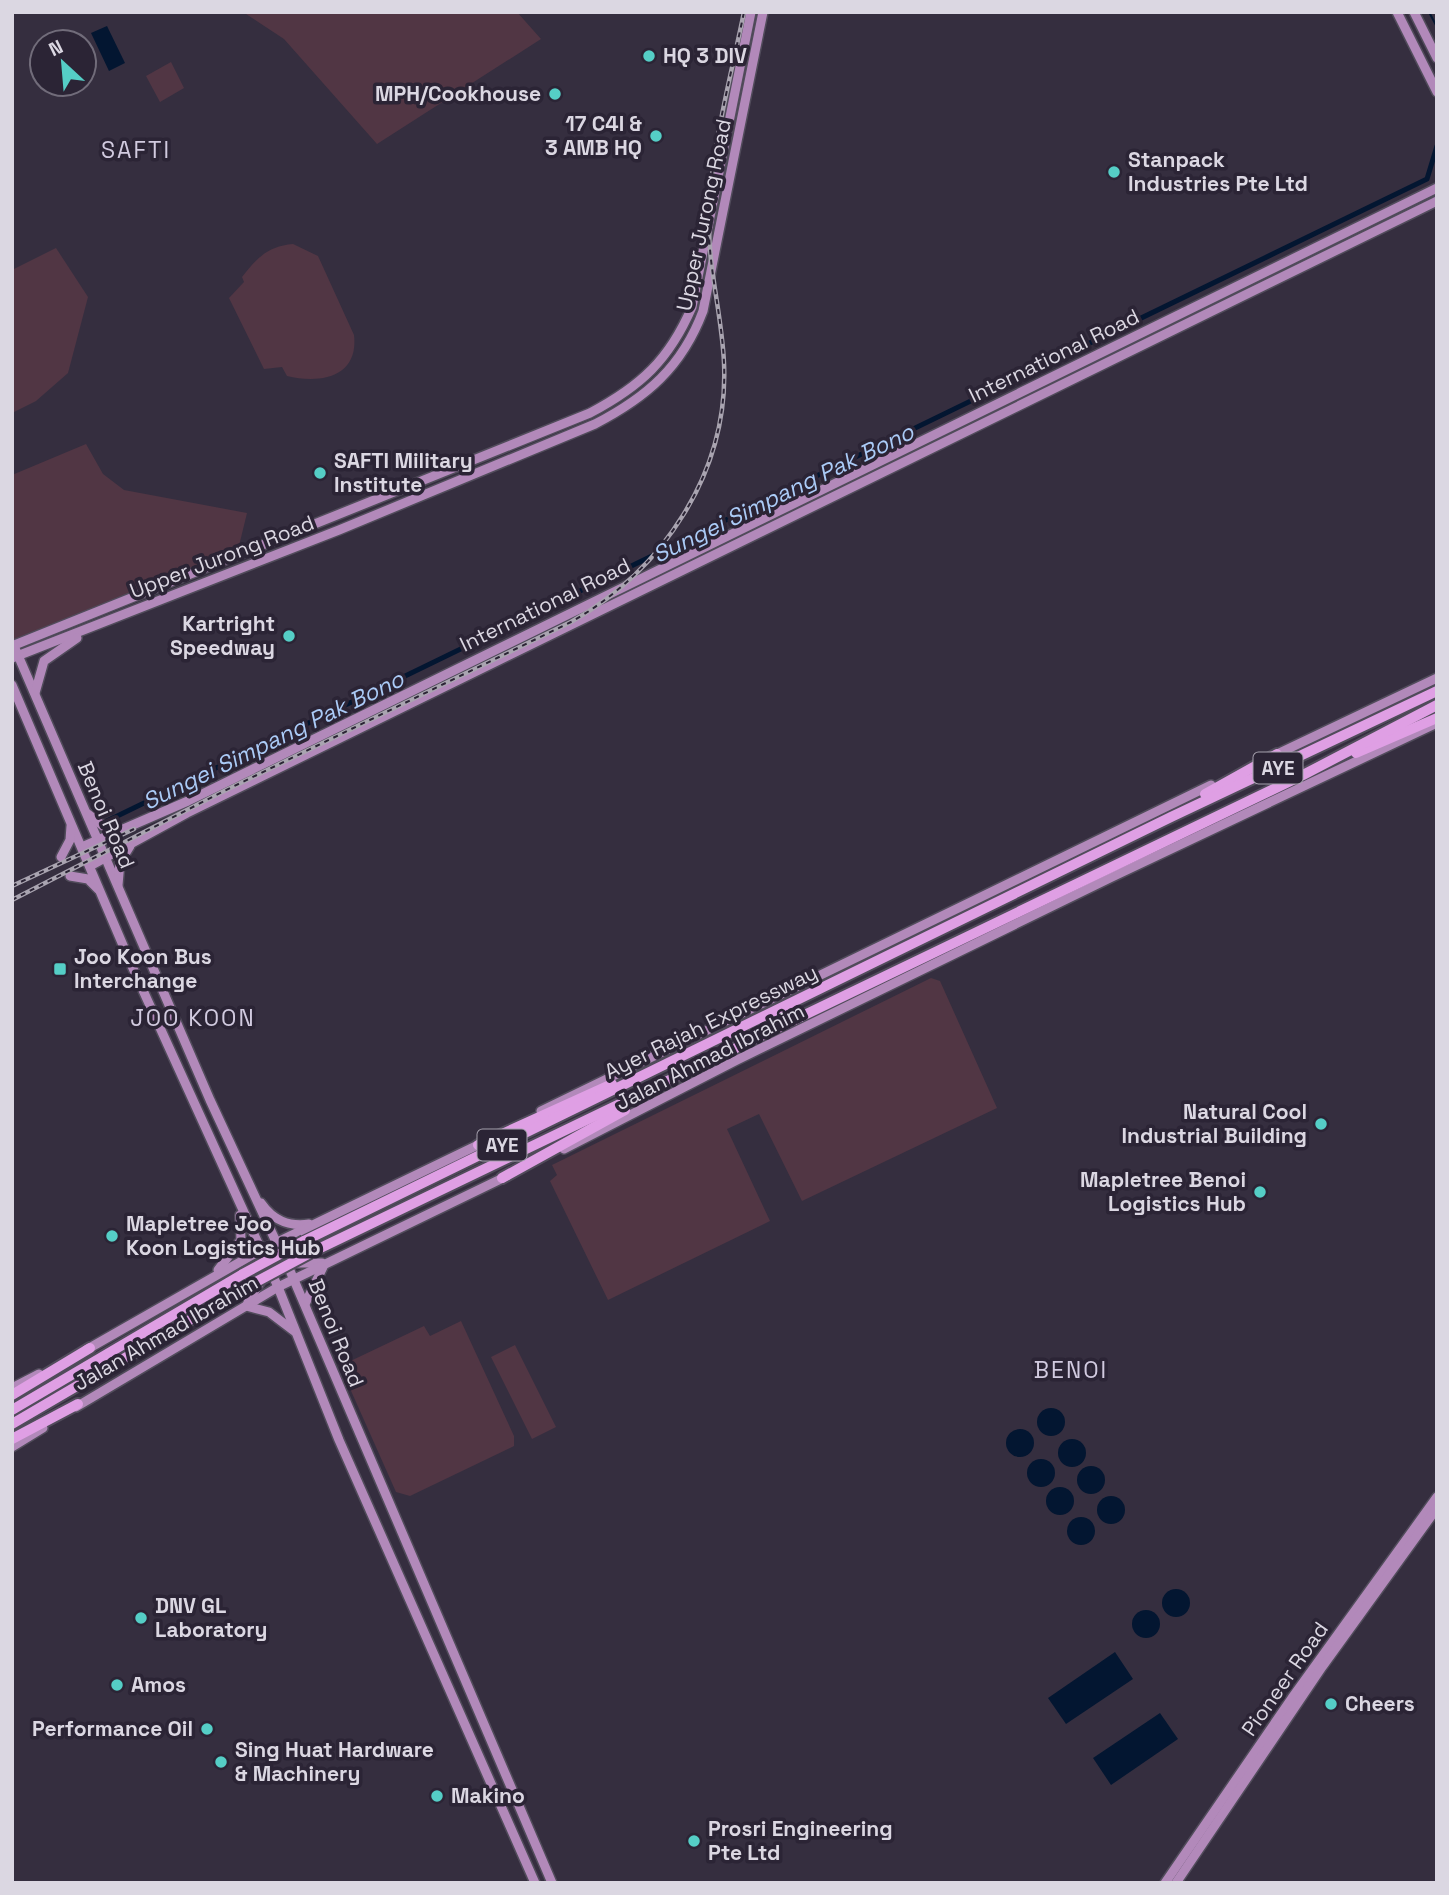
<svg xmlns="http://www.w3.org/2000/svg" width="1449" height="1895" viewBox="0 0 1449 1895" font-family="'Space Grotesk',sans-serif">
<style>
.green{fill:#513644}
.water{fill:#031631}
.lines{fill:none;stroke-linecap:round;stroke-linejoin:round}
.stream{stroke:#031631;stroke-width:2}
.canal{stroke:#031631;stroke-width:5}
.major-casing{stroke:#514c5b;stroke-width:12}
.highway-casing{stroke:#514c5b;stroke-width:14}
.major{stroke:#b289ba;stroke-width:9}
.highway{stroke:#df9fe4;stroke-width:10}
.rail-casing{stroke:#a9a4b0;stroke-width:4.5}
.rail{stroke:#2b2435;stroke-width:2;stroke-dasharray:5;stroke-linecap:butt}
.highway-bridge-casing{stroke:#514c5b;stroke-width:14;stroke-linecap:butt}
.highway-bridge{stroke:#df9fe4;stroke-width:10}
.poi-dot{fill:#55cec6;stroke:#2b2435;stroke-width:2.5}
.labels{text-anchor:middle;stroke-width:7;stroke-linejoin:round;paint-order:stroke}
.shield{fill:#2b2435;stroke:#a6a1ae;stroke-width:2}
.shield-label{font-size:19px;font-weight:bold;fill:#dbd7e2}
.poi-label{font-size:21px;font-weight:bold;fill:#dbd7e2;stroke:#2b2435;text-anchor:start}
.street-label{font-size:21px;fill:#dbd7e2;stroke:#2b2435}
.neighbourhood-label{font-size:23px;letter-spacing:2px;fill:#d1cadf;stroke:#2b2435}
.water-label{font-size:23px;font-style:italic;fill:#abcbf7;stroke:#2b2435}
</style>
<rect width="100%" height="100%" fill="#352e3f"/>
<g class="green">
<path d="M243 12H517L541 39 377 144 284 39Z"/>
<path d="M171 62 184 88 160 102 146 76Z"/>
<path d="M293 244 318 256 354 335C359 378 319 384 287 376L282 367 264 369 229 298 244 282 242 277C257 258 268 246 293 244Z"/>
<path d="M56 248 88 297 68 373 36 401 12 413V270Z"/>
<path d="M86 444 103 474 124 490 247 513 238 550 12 641V475Z"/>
<path d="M931 978 940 981 997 1108 802 1201 759 1114 727 1129 770 1221 608 1300 550 1181 557 1175 552 1165Z"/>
<path d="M461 1321 514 1436V1446L410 1496 396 1492 340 1366 424 1326 430 1336Z"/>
<path d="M515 1345 556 1427 532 1439 491 1357Z"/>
</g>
<g class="water">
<path d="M107 26 125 63 109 71 91 33Z"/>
<circle cx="1051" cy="1422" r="14"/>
<circle cx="1020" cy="1443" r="14"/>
<circle cx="1072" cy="1453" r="14"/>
<circle cx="1041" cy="1473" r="14"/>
<circle cx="1091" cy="1480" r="14"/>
<circle cx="1060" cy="1501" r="14"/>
<circle cx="1111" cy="1510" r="14"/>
<circle cx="1081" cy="1531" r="14"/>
<circle cx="1176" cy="1603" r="14"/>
<circle cx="1146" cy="1624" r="14"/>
<path d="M1115 1652 1133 1679 1066 1724 1048 1698Z"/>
<path d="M1160 1713 1178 1739 1111 1785 1093 1758Z"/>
</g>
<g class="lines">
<path class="stream" d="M1429 12 1437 27"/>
<path class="canal" d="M107 821 1427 179 1437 146"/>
<defs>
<g id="major">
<path d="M1397 12 1437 92"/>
<path d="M1414 12 1437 58"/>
<path d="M12 646 590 413C641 386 669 360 692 307L751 12"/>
<path d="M14 646 210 1100 278 1246"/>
<path d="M12 658 339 530 595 424C647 397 682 367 703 311L763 12"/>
<path d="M12 685 131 964 278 1287 339 1440 535 1883"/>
<path d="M35 693 44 661 77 638"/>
<path d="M1271 757 1437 678"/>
<path d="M88 814 103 826 118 829"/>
<path d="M82 847 188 801 1437 188"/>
<path d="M61 857 70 840 71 826"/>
<path d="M90 866 187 813 1437 201"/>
<path d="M70 876 88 879 98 889"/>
<path d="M118 885 120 862 130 846"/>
<path d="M541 1111 1211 785"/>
<path d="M564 1149 737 1060 1112 877 1437 723"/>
<path d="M261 1203C273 1220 288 1227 309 1224"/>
<path d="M285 1259 552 1883"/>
<path d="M290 1263H322"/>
<path d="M218 1270 241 1240 240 1215"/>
<path d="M248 1301 280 1252"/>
<path d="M305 1304 323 1267"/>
<path d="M246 1306 269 1312 294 1331"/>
<path d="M86 1350 261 1250 482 1143"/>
<path d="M12 1388 39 1374"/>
<path d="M76 1407 278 1287 507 1176"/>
<path d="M12 1447 43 1428"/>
<path d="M1165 1883 1292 1698 1437 1497"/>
<path d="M1176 1883 1322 1667 1437 1508"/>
</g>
<g id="highway">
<path d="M1356 753 1437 718"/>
<path d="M1205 794 1277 754"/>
<path d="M478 1145 612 1084"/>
<path d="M502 1178 625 1110"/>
<path d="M304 1241 1171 817 1437 691"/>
<path d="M310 1253 1303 775 1437 705"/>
<path d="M12 1395 90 1348"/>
<path d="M12 1410 243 1274"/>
<path d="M12 1424 241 1290"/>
<path d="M12 1439 78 1404"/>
</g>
</defs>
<use href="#major" class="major-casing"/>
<use href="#highway" class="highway-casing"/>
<use href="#major" class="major"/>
<use href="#highway" class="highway"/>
<defs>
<g id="rail">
<path d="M12 886 134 829"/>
<path d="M12 900 222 792 571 622C663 570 729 472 724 363 722 315 708 268 709 221 710 151 730 81 744 12"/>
</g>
</defs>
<use href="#rail" class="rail-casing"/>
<use href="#rail" class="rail"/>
<defs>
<g id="highway-bridge">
<path d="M243 1274 304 1241"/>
<path d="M241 1290 310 1253"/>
</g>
</defs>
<use href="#highway-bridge" class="highway-bridge-casing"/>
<use href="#highway-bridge" class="highway-bridge"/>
</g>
<g class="poi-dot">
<circle cx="649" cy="56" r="7"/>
<circle cx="555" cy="94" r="7"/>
<circle cx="656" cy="136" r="7"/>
<circle cx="1114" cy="172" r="7"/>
<circle cx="320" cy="473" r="7"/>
<circle cx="289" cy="636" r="7"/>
<rect x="53" y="962" width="14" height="14" rx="3.5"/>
<circle cx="1321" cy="1124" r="7"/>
<circle cx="1260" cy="1192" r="7"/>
<circle cx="112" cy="1236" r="7"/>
<circle cx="141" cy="1618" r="7"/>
<circle cx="117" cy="1685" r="7"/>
<circle cx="1331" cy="1704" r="7"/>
<circle cx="207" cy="1729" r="7"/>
<circle cx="221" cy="1762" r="7"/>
<circle cx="437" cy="1796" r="7"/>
<circle cx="694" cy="1841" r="7"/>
</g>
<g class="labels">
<g class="shield">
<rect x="1253.5" y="752.5" width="49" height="31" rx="5"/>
<rect x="477.5" y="1129.5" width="49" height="31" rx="5"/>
</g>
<g class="shield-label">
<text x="1278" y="775">AYE</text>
<text x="502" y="1152">AYE</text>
</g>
<g class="poi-label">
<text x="663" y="63">HQ 3 DIV</text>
<text x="541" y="101" text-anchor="end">MPH/Cookhouse</text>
<text x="642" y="131" text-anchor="end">17 C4I &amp;<tspan x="642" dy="24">3 AMB HQ</tspan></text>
<text x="1128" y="167">Stanpack<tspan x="1128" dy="24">Industries Pte Ltd</tspan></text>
<text x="334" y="468">SAFTI Military<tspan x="334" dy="24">Institute</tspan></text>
<text x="275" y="631" text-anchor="end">Kartright<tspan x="275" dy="24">Speedway</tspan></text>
<text x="74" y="964">Joo Koon Bus<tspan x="74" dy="24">Interchange</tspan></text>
<text x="1307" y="1119" text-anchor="end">Natural Cool<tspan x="1307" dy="24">Industrial Building</tspan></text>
<text x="1246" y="1187" text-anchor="end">Mapletree Benoi<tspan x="1246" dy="24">Logistics Hub</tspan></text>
<text x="126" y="1231">Mapletree Joo<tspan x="126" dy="24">Koon Logistics Hub</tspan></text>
<text x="155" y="1613">DNV GL<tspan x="155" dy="24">Laboratory</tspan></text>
<text x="131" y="1692">Amos</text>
<text x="1345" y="1711">Cheers</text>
<text x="193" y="1736" text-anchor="end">Performance Oil</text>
<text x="235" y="1757">Sing Huat Hardware<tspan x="235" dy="24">&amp; Machinery</tspan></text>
<text x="451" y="1803">Makino</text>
<text x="708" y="1836">Prosri Engineering<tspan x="708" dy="24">Pte Ltd</tspan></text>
</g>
<g class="street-label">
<text transform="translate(704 215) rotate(-78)" y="7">Upper Jurong Road</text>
<text transform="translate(1054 356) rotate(-26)" y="7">International Road</text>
<text transform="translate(222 557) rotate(-21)" y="7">Upper Jurong Road</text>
<text transform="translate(545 605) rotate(-26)" y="7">International Road</text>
<text transform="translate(106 815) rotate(67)" y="7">Benoi Road</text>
<text transform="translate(711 1022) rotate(-26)" y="7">Ayer Rajah Expressway</text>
<text transform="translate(710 1057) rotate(-27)" y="7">Jalan Ahmad Ibrahim</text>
<text transform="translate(166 1333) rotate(-30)" y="7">Jalan Ahmad Ibrahim</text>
<text transform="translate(336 1333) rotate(68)" y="7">Benoi Road</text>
<text transform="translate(1285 1679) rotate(-55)" y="7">Pioneer Road</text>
</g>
<g class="neighbourhood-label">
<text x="136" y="158">SAFTI</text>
<text x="193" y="1026">JOO KOON</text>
<text x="1071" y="1378">BENOI</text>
</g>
<g class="water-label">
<text transform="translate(783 493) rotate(-26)" y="8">Sungei Simpang Pak Bono</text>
<text transform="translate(273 740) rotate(-26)" y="8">Sungei Simpang Pak Bono</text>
</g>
</g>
<rect width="1449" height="1895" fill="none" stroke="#dbd7e2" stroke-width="28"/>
<g transform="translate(63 63) rotate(334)"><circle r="33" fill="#2b2435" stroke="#716c7a" stroke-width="2"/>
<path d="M0-5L12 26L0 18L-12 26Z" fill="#55cec6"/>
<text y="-10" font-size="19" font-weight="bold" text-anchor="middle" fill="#dbd7e2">N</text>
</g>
</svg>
